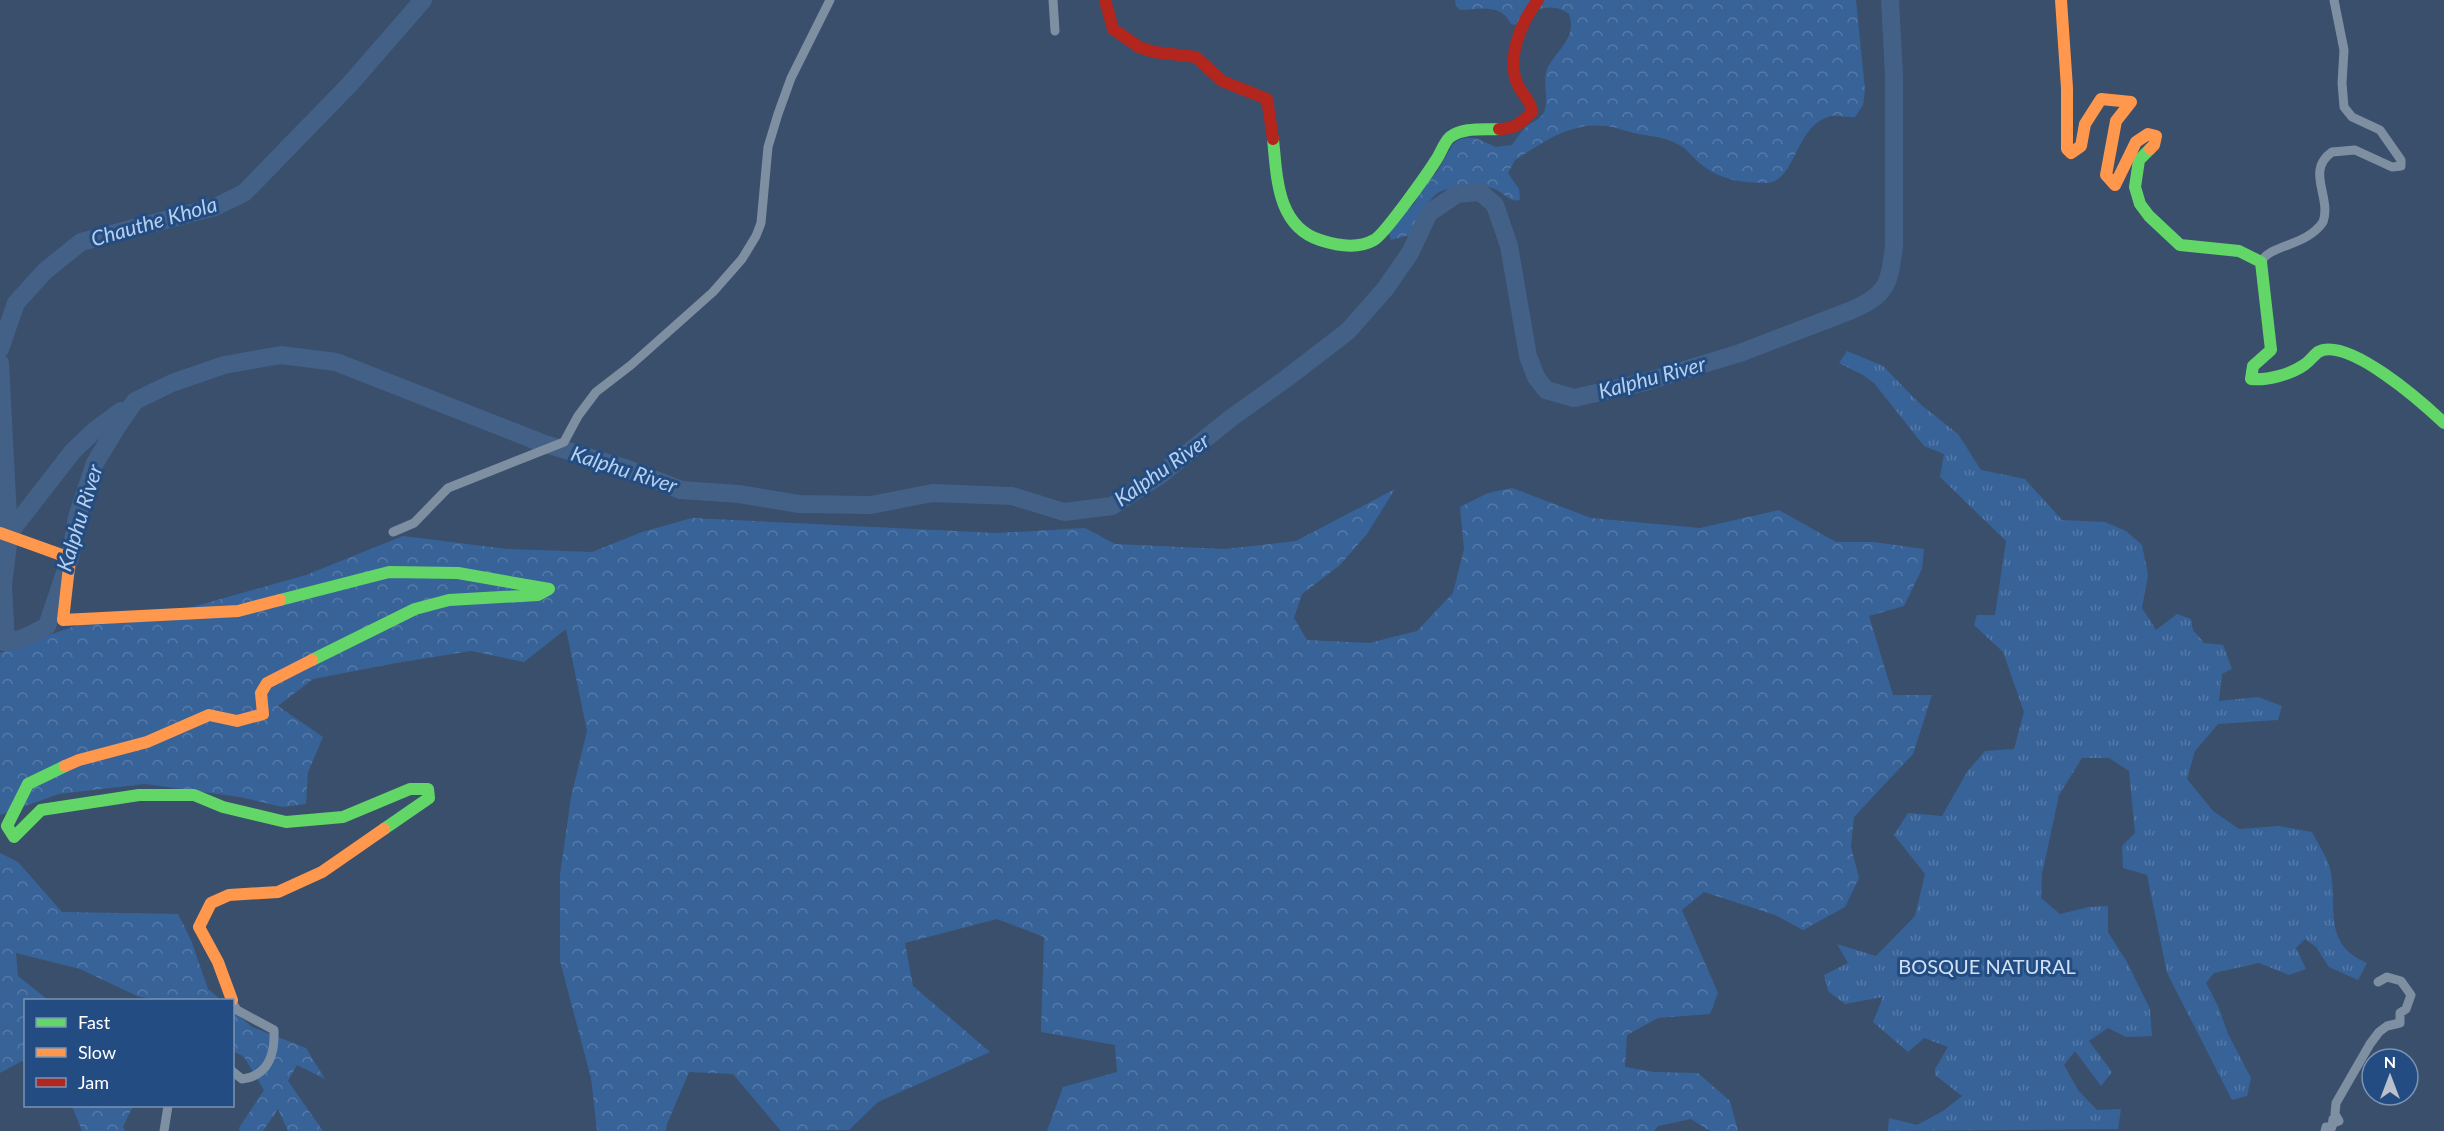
<svg xmlns="http://www.w3.org/2000/svg" width="2444" height="1131" viewBox="0 0 2444 1131" font-family="Lato,sans-serif">
<style>
.forest{fill:url(#forest-crowns)}
.park{fill:url(#park-tufts)}
.lines{fill:none;stroke-linecap:round;stroke-linejoin:round}
.river{stroke:#436186;stroke-width:18}
.street{stroke:#7f8fa2;stroke-width:9}
.fast{stroke:#63d668;stroke-width:12}
.slow{stroke:#ff974d;stroke-width:12}
.jam{stroke:#b3261e;stroke-width:12}
.labels{text-anchor:middle;stroke-width:6;stroke-linejoin:round;paint-order:stroke}
.park-label{font-size:20px;fill:#cfe0f6;stroke:#234c82}
.water-label{font-size:21px;font-style:italic;fill:#b6d0ef;stroke:#234c82}
</style>
<defs>
<pattern id="forest-crowns" width="20" height="18" patternUnits="userSpaceOnUse" patternTransform="scale(1.5)"><rect width="20" height="18" fill="#386399"/><path d="M2 6a3 3 0 1 1 6 0M12 15a3 3 0 1 1 6 0" fill="none" stroke="#567aa8"/></pattern>
<pattern id="park-tufts" width="24" height="20" patternUnits="userSpaceOnUse" patternTransform="scale(1.5)"><rect width="24" height="20" fill="#386399"/><path d="M3 7l-1-3M5 7V3M7 7l1-3M15 17l-1-3M17 17v-4M19 17l1-3" fill="none" stroke="#567aa8"/></pattern>
</defs>
<rect width="100%" height="100%" fill="#394f6c"/>
<g class="forest">
<path d="M1455 0H1856L1865 90 1863 105 1855 117C1847 118 1836 114 1828 117 1794 128 1796 182 1766 183 1742 183 1721 180 1702 165 1694 159 1689 151 1681 146 1665 136 1651 137 1634 133 1625 131 1616 127 1607 126 1569 122 1546 141 1515 160L1508 173 1519 189 1520 200C1510 203 1504 193 1495 189 1483 184 1445 185 1435 195 1425 205 1418 223 1410 235L1391 240 1389 233 1399 218 1414 204 1422 187 1437 172 1453 144 1460 139 1467 138H1475L1496 147 1512 145C1516 139 1521 132 1526 127 1531 122 1540 120 1544 112 1550 99 1541 81 1548 67 1559 48 1577 37 1569 14 1553 1 1527 9 1516 25L1511 24C1501 3 1480 9 1460 10L1456 6Z"/>
<path d="M1512 488 1591 518 1700 528 1779 510 1836 542H1873L1924 549 1922 569 1904 606 1869 616 1893 695H1932L1913 754 1854 817 1851 847 1859 878 1845 907 1803 930 1775 915 1704 892 1682 910 1718 993 1710 1014 1658 1018 1627 1035 1625 1067 1654 1072 1698 1073 1730 1101 1738 1131H1710L1691 1119 1658 1126 1654 1131H1047L1063 1087 1117 1072 1115 1045 1041 1032 1044 937 997 919 905 943 913 986 990 1052 878 1102 849 1130 781 1131 733 1074 689 1072 667 1124 666 1131H597L591 1078 560 961V875L571 797 587 731 566 629 524 662 471 651 396 663 313 679 278 706 323 737 308 772 306 804 282 807 240 797 145 784 59 794 0 815V653L97 618 178 611 306 575 403 536 507 549 592 552 642 532 692 518 996 533 1085 528 1115 544 1225 549 1296 541 1395 489 1367 534 1340 565 1302 594 1294 618 1307 640 1369 643 1417 631 1453 593 1464 549 1460 507 1488 493Z"/>
<path d="M0 853 18 862 62 912 178 914 191 940 208 989 221 1000H157L137 996 80 969 16 953 18 976 48 1000H26L25 1063 22 1061 0 1073Z"/>
<path d="M232 1010 252 1027 306 1048 325 1079 297 1065 288 1081 323 1131H288L278 1109 263 1131H240L239 1128 264 1090 244 1057 233 1051Z"/>
<path d="M72 1106H133L123 1127 125 1131H82Z"/>
</g>
<path class="park" d="M1847 351 1883 366 1920 404 1958 434 1981 470 2025 479 2062 520 2105 522 2126 531 2142 545 2148 575 2142 608 2156 630 2177 614 2191 619 2193 630 2204 643 2223 645 2232 669 2222 674 2219 701 2258 697 2282 706 2278 720 2218 724 2195 751 2187 779 2213 811 2239 829 2279 826 2312 832C2317 842 2325 854 2329 865 2340 902 2319 943 2367 963L2358 980 2329 967 2316 947 2305 939 2296 948 2306 969 2289 975 2259 963 2214 973 2206 983 2218 1006 2228 1034 2251 1078 2247 1096 2232 1100 2167 973 2147 875 2123 868 2122 846 2135 833 2129 771 2109 758H2082L2059 795 2042 874 2041 898 2060 914 2089 907 2108 906V932L2127 962 2150 1009 2152 1036 2126 1037 2108 1028 2089 1041 2112 1072 2101 1086 2075 1051 2064 1065 2078 1090 2097 1110 2121 1109 2118 1129 1888 1131 1889 1118 1917 1125 1943 1111 1962 1096 1935 1075V1069L1948 1047 1924 1038 1908 1052 1873 1022 1883 997 1845 1004 1828 991 1824 975 1848 963 1837 944 1876 956 1915 916 1925 874 1894 835 1908 813 1942 816 1967 772 1985 751 2014 749 2024 712 2003 652 1974 625 1977 615H1995L2006 541 1940 477 1944 454 1924 446 1874 383 1863 375 1839 363Z"/>
<g class="lines">
<g class="river">
<path d="M0 349 16 303 45 271 81 242 215 207 244 193 350 84 423 0"/>
<path d="M0 363 9 536 3 585 6 642"/>
<path d="M7 536 73 451 94 431 121 411"/>
<path d="M0 641C15 644 34 633 47 626L70 558 77 517 95 463 117 427 135 401 172 383 224 365 281 355 336 362 542 443 625 468 681 490 739 494 799 504 871 505 932 493 1012 496 1064 512 1112 506 1159 476 1231 418 1287 378 1348 331 1385 289 1410 253 1429 213 1457 194 1480 192 1495 205 1509 246 1528 356 1536 377 1546 390 1574 398 1645 382 1740 353 1852 310C1888 294 1889 284 1894 246V76L1890 0"/>
</g>
<g class="street">
<path d="M1053 0 1055 31"/>
<path d="M2261 262C2270 244 2306 247 2323 222 2332 197 2305 171 2332 152L2355 150 2392 167 2401 166V160L2380 130 2352 117 2344 107 2342 83 2344 50 2334 0"/>
<path d="M393 532 414 523 448 488 564 442 578 416 596 392 631 365 713 292 742 259 756 236 761 223 768 147 778 114 791 78 830 0"/>
<path d="M232 1002 237 1010 274 1030C275 1053 269 1076 242 1079L232 1071"/>
<path d="M164 1131 168 1106"/>
<path d="M2325 1131 2326 1127H2332L2333 1119 2336 1122 2339 1121 2335 1114 2336 1103 2370 1044 2379 1032 2387 1026 2400 1023V1013L2406 1009 2411 995 2401 981 2387 977 2378 982"/>
</g>
<g class="fast">
<path d="M1273 139C1277 178 1277 226 1320 240 1338 246 1358 249 1374 240 1384 235 1428 173 1436 160 1441 153 1444 142 1450 137 1463 127 1484 130 1499 129"/>
<path d="M2150 149 2139 160 2135 187 2140 204 2149 216 2180 245 2239 251 2261 262 2271 350 2253 366 2251 379C2267 381 2291 374 2304 365 2310 361 2313 356 2318 352 2347 335 2424 404 2444 423"/>
<path d="M280 600 389 572 458 573 549 589 538 595 449 600 415 609 312 660"/>
<path d="M65 766 28 784 7 826 14 837 41 810 139 795H194L223 807 286 822 343 817 410 789H428L429 798 384 829"/>
</g>
<g class="slow">
<path d="M2061 0 2067 88V149L2071 153 2081 146 2085 124 2101 99 2131 102 2116 121 2106 175 2115 185 2136 142 2148 134 2156 136 2154 145 2150 149"/>
<path d="M0 533 70 558 63 620 238 611 280 600"/>
<path d="M65 766 79 760 147 742 209 715 237 721 263 714 261 693 267 683 312 660"/>
<path d="M232 1000 218 962 199 927 211 903 229 895 278 892 322 872 384 829"/>
</g>
<g class="jam">
<path d="M1105 0 1113 29 1139 47 1154 52 1196 57 1222 81 1267 99 1273 139"/>
<path d="M1499 129C1515 129 1522 122 1532 112 1531 100 1521 94 1517 83 1506 57 1522 21 1538 0"/>
</g>
</g>
<g class="labels">
<g class="park-label">
<text x="1987" y="974">BOSQUE NATURAL</text>
</g>
<g class="water-label">
<text transform="translate(154 222) rotate(-16)" y="7">Chauthe Khola</text>
<text transform="translate(1652 378) rotate(-15)" y="7">Kalphu River</text>
<text transform="translate(624 470) rotate(18)" y="7">Kalphu River</text>
<text transform="translate(1162 470) rotate(-35)" y="7">Kalphu River</text>
<text transform="translate(80 518) rotate(-73)" y="7">Kalphu River</text>
</g>
</g>
<rect x="24" y="999" width="210" height="108" fill="#234c82" stroke="#7b94b4" stroke-width="1.5"/>
<rect x="36" y="1018" width="30" height="9" fill="#63d668" stroke="#7b94b4" stroke-width="1.5"/>
<text x="78" y="1029" font-size="18" fill="#ffffff">Fast</text>
<rect x="36" y="1048" width="30" height="9" fill="#ff974d" stroke="#7b94b4" stroke-width="1.5"/>
<text x="78" y="1059" font-size="18" fill="#ffffff">Slow</text>
<rect x="36" y="1078" width="30" height="9" fill="#b3261e" stroke="#7b94b4" stroke-width="1.5"/>
<text x="78" y="1089" font-size="18" fill="#ffffff">Jam</text>
<g transform="translate(2390 1077)"><circle r="28" fill="#234c82" stroke="#7b94b4" stroke-width="1.5"/>
<path d="M0-4.5L10 22L0 15L-10 22Z" fill="#bac1cc"/>
<text y="-9" font-size="16" font-weight="bold" text-anchor="middle" fill="#ffffff">N</text>
</g>
</svg>
